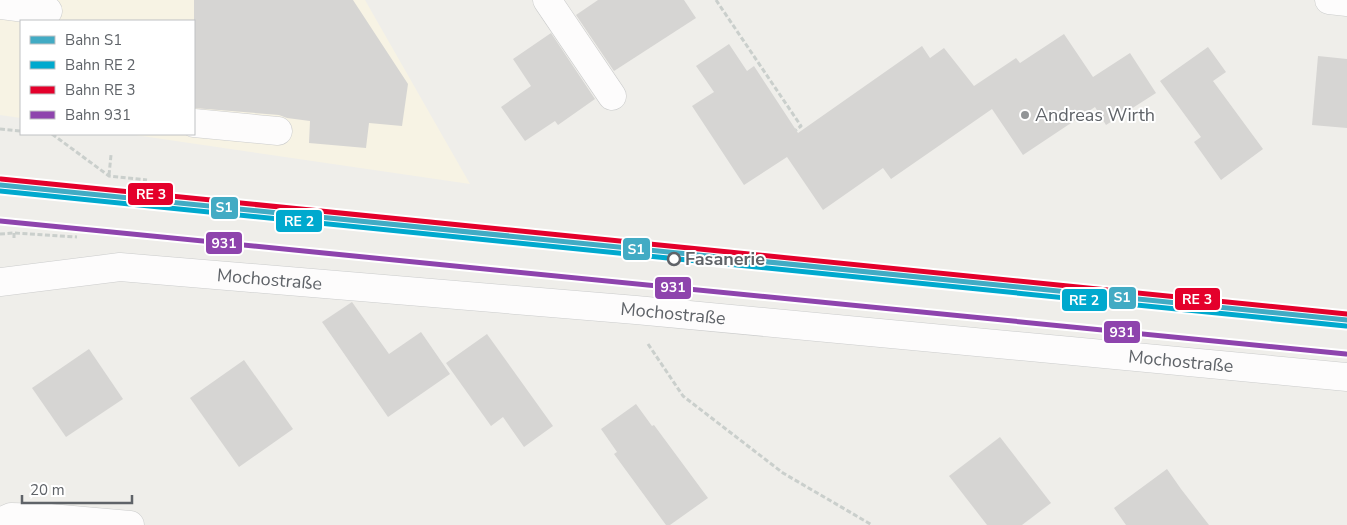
<svg xmlns="http://www.w3.org/2000/svg" width="1347" height="525" viewBox="0 0 1347 525" font-family="'Nunito Sans',sans-serif">
<style>
.commercial{fill:#f7f3e4}
.building{fill:#d6d5d3}
.lines{fill:none;stroke-linecap:round;stroke-linejoin:round}
.minor-casing{stroke:#cbcccc;stroke-width:29}
.path{stroke:#cacfcc;stroke-width:3;stroke-dasharray:5 2.5;stroke-linecap:butt}
.minor{stroke:#fdfcfc;stroke-width:28}
.rail-1-casing{stroke:#fff;stroke-width:9}
.rail-2-casing{stroke:#fff;stroke-width:9}
.rail-3-casing{stroke:#fff;stroke-width:9}
.rail-4-casing{stroke:#fff;stroke-width:9}
.rail-1{stroke:#42abc4;stroke-width:5}
.rail-2{stroke:#00a9ce;stroke-width:5}
.rail-3{stroke:#e4002b;stroke-width:5}
.rail-4{stroke:#8e44ad;stroke-width:5}
.poi-dot{fill:#919496;stroke:#fff;stroke-width:2}
.stop-dot{fill:#fff;stroke:#5f6368;stroke-width:2.5}
.labels{text-anchor:middle;stroke-width:4;stroke-linejoin:round;paint-order:stroke}
.poi-label{font-size:18px;fill:#5f6368;stroke:#fff;text-anchor:start}
.stop-label{font-size:18px;font-weight:bold;fill:#5f6368;stroke:#fff;text-anchor:start}
.street-label{font-size:18px;fill:#5f6368;stroke:#fff}
.line-badge{stroke:#fff;stroke-width:2}
.badge-label{font-size:14px;text-anchor:middle;font-weight:bold;fill:#fff}
</style>
<rect width="100%" height="100%" fill="#efeeea"/>
<path class="commercial" d="M0 0H365L470 184 128 134H194V21H21V118L0 115Z"/>
<g class="building">
<path d="M194 0H353L408 84 402 126 369 123 366 148 309 143 310 121 287 118 279 115 194 108Z"/>
<path d="M598 0H684L696 18 614 71 576 15Z"/>
<path d="M551 33 595 99 558 125 555 121 525 141 501 107 531 86 513 59Z"/>
<path d="M1064 34 1093 77 1130 53 1156 93 1106 125 1095 107 1023 155 992 109 891 179 883 168 823 210 787 157 744 185 692 106 714 92 696 66 729 44 747 71 754 66 798 133 922 46 930 58 944 48 974 86 1016 58 1020 63Z"/>
<path d="M1208 47 1226 72 1213 81 1263 149 1221 180 1194 142 1201 137 1160 81Z"/>
<path d="M1318 56 1347 59V128L1312 125Z"/>
<path d="M352 302 389 354 421 332 450 374 388 417 322 322Z"/>
<path d="M487 334 553 426 524 447 503 417 491 426 446 363Z"/>
<path d="M89 349 123 399 66 437 32 388Z"/>
<path d="M244 360 293 429 239 467 190 398Z"/>
<path d="M636 404 652 426 654 425 708 498 670 525H666L614 454 617 452 601 429Z"/>
<path d="M1000 437 1051 503 1022 525H987L949 476Z"/>
<path d="M1167 469 1181 489 1209 525H1126L1114 508Z"/>
</g>
<g class="lines">
<defs>
<g id="minor">
<path d="M547 0 612 96"/>
<path d="M1329 0 1347 2"/>
<path d="M0 5 48 11"/>
<path d="M194 123 278 131"/>
<path id="s1" d="M0 282 120 267 636 310 1347 377"/>
<path d="M0 522 11 517 50 518 130 525"/>
</g>
</defs>
<use href="#minor" class="minor-casing"/>
<g class="path">
<path d="M716 0 801 126 796 130"/>
<path d="M0 129 21 131"/>
<path d="M52 134 109 176 147 180"/>
<path d="M109 175 111 155"/>
<path d="M0 234 14 233 77 237"/>
<path d="M14 238V233"/>
<path d="M648 344 683 396 783 473 872 525"/>
</g>
<use href="#minor" class="minor"/>
<defs>
<path id="rail-1" d="M0 185 1347 320"/>
<path id="rail-2" d="M0 191 1346 326"/>
<path id="rail-3" d="M1 179 1347 314"/>
<path id="rail-4" d="M0 221 1346 354"/>
</defs>
<use href="#rail-1" class="rail-1-casing"/>
<use href="#rail-2" class="rail-2-casing"/>
<use href="#rail-3" class="rail-3-casing"/>
<use href="#rail-4" class="rail-4-casing"/>
<use href="#rail-1" class="rail-1"/>
<use href="#rail-2" class="rail-2"/>
<use href="#rail-3" class="rail-3"/>
<use href="#rail-4" class="rail-4"/>
</g>
<circle class="poi-dot" cx="1025" cy="115" r="5"/>
<circle class="stop-dot" cx="674" cy="259" r="6"/>
<g class="labels">
<g class="poi-label">
<text x="1035" y="121">Andreas Wirth</text>
</g>
<g class="stop-label">
<text x="685" y="265">Fasanerie</text>
</g>
<g class="street-label">
<text dy="6" stroke="none"><textPath href="#s1" startOffset="271">Mochostraße</textPath></text>
<text dy="6" stroke="none"><textPath href="#s1" startOffset="676">Mochostraße</textPath></text>
<text dy="6" stroke="none"><textPath href="#s1" startOffset="1186">Mochostraße</textPath></text>
</g>
</g>
<g class="line-badge">
<rect x="127" y="182" width="47" height="24" rx="5" fill="#e4002b"/>
<rect x="210" y="196" width="29" height="24" rx="5" fill="#42abc4"/>
<rect x="275" y="209" width="48" height="24" rx="5" fill="#00a9ce"/>
<rect x="205" y="231" width="38" height="24" rx="5" fill="#8e44ad"/>
<rect x="622" y="237" width="29" height="24" rx="5" fill="#42abc4"/>
<rect x="654" y="276" width="38" height="24" rx="5" fill="#8e44ad"/>
<rect x="1108" y="286" width="29" height="24" rx="5" fill="#42abc4"/>
<rect x="1174" y="287" width="47" height="24" rx="5" fill="#e4002b"/>
<rect x="1061" y="288" width="47" height="24" rx="5" fill="#00a9ce"/>
<rect x="1103" y="320" width="38" height="24" rx="5" fill="#8e44ad"/>
</g>
<g class="badge-label">
<text x="151" y="199">RE 3</text>
<text x="224" y="212">S1</text>
<text x="299" y="226">RE 2</text>
<text x="224" y="248">931</text>
<text x="636" y="254">S1</text>
<text x="673" y="292">931</text>
<text x="1122" y="302">S1</text>
<text x="1197" y="304">RE 3</text>
<text x="1084" y="305">RE 2</text>
<text x="1122" y="337">931</text>
</g>
<rect x="20" y="20" width="175" height="115" fill="#ffffff" stroke="#bfc1c3"/>
<rect x="30" y="36" width="25" height="8" fill="#42abc4" stroke="#bfc1c3"/>
<text x="65" y="45" font-size="15" fill="#5f6368">Bahn S1</text>
<rect x="30" y="61" width="25" height="8" fill="#00a9ce" stroke="#bfc1c3"/>
<text x="65" y="70" font-size="15" fill="#5f6368">Bahn RE 2</text>
<rect x="30" y="86" width="25" height="8" fill="#e4002b" stroke="#bfc1c3"/>
<text x="65" y="95" font-size="15" fill="#5f6368">Bahn RE 3</text>
<rect x="30" y="111" width="25" height="8" fill="#8e44ad" stroke="#bfc1c3"/>
<text x="65" y="120" font-size="15" fill="#5f6368">Bahn 931</text>
<path d="M22 495v8h110v-8" fill="none" stroke="#5f6368" stroke-width="2.5"/>
<text x="30" y="495" font-size="15" fill="#5f6368" stroke="#ffffff" stroke-width="4" paint-order="stroke">20 m</text>
</svg>
